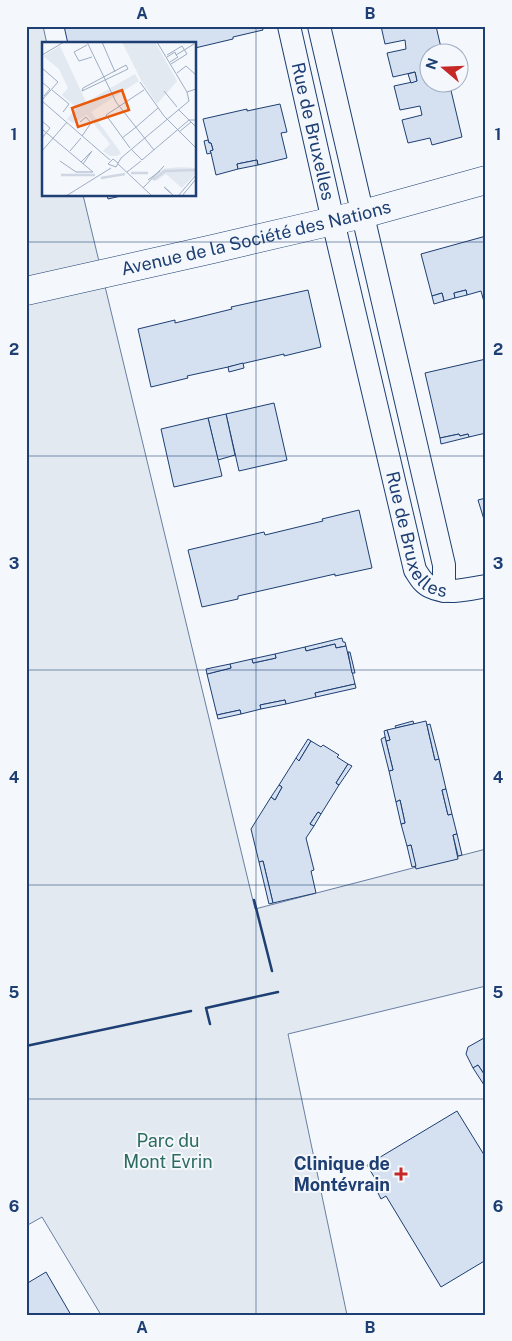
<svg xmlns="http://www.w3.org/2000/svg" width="512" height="1341" viewBox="0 0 512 1341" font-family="'Public Sans',sans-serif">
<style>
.green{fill:#e3e9f0;stroke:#687fa3}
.building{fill:#d5e0f0;stroke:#1d3f73}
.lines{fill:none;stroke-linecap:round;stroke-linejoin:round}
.street-casing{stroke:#1d3f73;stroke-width:24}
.secondary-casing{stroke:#1d3f73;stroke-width:29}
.street{stroke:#f4f7fb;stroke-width:22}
.secondary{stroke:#f4f7fb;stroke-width:28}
.wall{stroke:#1d3f73;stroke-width:2.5}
.grid{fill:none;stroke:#1d3f73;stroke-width:1;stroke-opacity:0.55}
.poi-dot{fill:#c62828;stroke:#f4f7fb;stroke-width:2}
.labels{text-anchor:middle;stroke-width:4;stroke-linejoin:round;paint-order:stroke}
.street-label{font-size:18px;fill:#1d3f73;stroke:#f4f7fb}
.park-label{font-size:18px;fill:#2c6c60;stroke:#f4f7fb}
.poi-label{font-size:18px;font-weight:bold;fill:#1d3f73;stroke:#f4f7fb;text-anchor:end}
.inset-river{fill:none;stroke:#cfd7e4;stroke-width:2.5}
.inset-road{fill:none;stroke:#9eadc5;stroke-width:1}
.view{fill:#e8590c;fill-opacity:0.15;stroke:#e8590c;stroke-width:2.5}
.inset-edge{fill:none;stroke:#1d3f73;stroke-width:2.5}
.neatline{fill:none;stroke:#1d3f73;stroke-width:2}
.grid-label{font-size:16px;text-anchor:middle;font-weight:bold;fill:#1d3f73}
</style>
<rect width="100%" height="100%" fill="#f4f7fb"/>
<path class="green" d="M26 26H43L47 44H44V195H83L255 909 486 849V986L288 1034 347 1315H101L42 1217 26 1226Z"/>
<g class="building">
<path d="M64 26H262L263 30 233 37V39L195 48V44H68Z"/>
<path d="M381 26H436L442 52H430V82H449L462 137 432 145 430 138 408 143 402 120 422 115 420 106 400 110 394 86 417 81 415 72 393 77 387 53 406 49 405 40 385 44Z"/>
<path d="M415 72 417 81 411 83 408 74Z"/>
<path d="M280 104 287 132 281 133 287 158 258 165 257 160 237 164 238 169 216 175 211 153 210 151 213 150 211 143H209L203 119 247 109V111Z"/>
<path d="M208 140 209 143H211L213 150 210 151 211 153 207 154 204 141Z"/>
<path d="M257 160 258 165 238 169 237 164Z"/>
<path d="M107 195H125L108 199Z"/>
<path d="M486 236V309L481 291 467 295 466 290 454 293 455 298 444 301 442 293 432 296 421 254Z"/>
<path d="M308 290 321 347 284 356V354L228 367 187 376 188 378 151 387 138 329 175 320V323L232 309 231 307Z"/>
<path d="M466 290 467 295 455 298 454 293Z"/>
<path d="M442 293 444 301 434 304 432 296Z"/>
<path d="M486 359V433L469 437 468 434 460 436 459 434 440 438 425 373Z"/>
<path d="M243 363 244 368 229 372 228 367Z"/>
<path d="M274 403 287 460 239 471 226 414Z"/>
<path d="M226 414 235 455 218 460 208 418Z"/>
<path d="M208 418 222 476 174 487 161 429Z"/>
<path d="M459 434 460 436 468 434 469 437 441 444 440 438Z"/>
<path d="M486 498V526L478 500Z"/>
<path d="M359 510 372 568 335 576V574L238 596V599L202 607 188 550 264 532 265 535 323 521 322 519Z"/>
<path d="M342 638 343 642H345L346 646 336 648 335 644 306 651 305 647Z"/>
<path d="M335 644 336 648 346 646 355 684 315 693 316 697 286 704 285 700 260 705 261 709 241 714 240 710 217 715 207 674 231 668 230 664 252 659 253 663 276 658 275 654 305 647 306 651Z"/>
<path d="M348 652H350L355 673H352Z"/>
<path d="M275 654 276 658 253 663 252 659Z"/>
<path d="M230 664 231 668 207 674 206 669Z"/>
<path d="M355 684 356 688 316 697 315 693Z"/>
<path d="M285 700 286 704 261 709 260 705Z"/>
<path d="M240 710 241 714 218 719 217 715Z"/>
<path d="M413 721 414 724 396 728 395 726Z"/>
<path d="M426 721 435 760 439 759 446 789 442 790 448 815 452 814 457 834 453 835 458 859 416 869 411 845 407 846 401 824 405 823 400 800 396 802 389 771 393 770 386 741 390 740 387 730Z"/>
<path d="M430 724 439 759 435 760 427 725Z"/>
<path d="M387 730 390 740 386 741 384 731Z"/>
<path d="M385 737 393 770 389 771 381 739Z"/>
<path d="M308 739 311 741 299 761 296 758Z"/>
<path d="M311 741 321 747 323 745 339 755 337 757 348 764 336 783 339 785 321 814 318 812 310 824 314 826 306 838 314 870 311 871 316 893 273 903 263 861 259 862 251 829 271 797 275 800 282 787 279 785 296 758 299 761Z"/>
<path d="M348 764 352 766 339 785 336 783Z"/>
<path d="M279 785 282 787 275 800 271 797Z"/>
<path d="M446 789 452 814 448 815 442 790Z"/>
<path d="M400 800 405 823 401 824 396 802Z"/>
<path d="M318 812 321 814 314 826 310 824Z"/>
<path d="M457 834 462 855 458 856 453 835Z"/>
<path d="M411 845 416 866 412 867 407 846Z"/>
<path d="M263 861 273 903 269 904 259 862Z"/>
<path d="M484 1038 486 1040V1077L478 1065 473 1068 466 1054 468 1047Z"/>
<path d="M478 1065 486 1077V1088L473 1068Z"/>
<path d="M457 1111 486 1158V1260L441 1287 386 1196 381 1199 376 1189 380 1187 367 1165Z"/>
<path d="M46 1272 71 1315H26V1284Z"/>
</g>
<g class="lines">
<defs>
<g id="street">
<path id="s1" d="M289 26 333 221 415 570C419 576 423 584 431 587 447 595 469 589 486 586"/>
<path d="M319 26 444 565V591"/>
</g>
<g id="secondary">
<path id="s2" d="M26 291 213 249 363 214 486 180"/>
</g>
</defs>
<use href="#street" class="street-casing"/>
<use href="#secondary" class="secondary-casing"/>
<use href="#street" class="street"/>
<use href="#secondary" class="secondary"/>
<g class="wall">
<path d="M254 900 272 971"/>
<path d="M210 1024 206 1008 278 992"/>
<path d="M26 1046 191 1011"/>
</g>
</g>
<path class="grid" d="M256 26V1315M26 242H486M26 456H486M26 670H486M26 885H486M26 1099H486"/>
<path class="poi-dot" d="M398.5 1166.5h5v5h5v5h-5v5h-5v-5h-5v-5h5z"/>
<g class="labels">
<g class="street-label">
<text dy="6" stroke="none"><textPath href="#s1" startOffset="108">Rue de Bruxelles</textPath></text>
<text dy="6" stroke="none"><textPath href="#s2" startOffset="236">Avenue de la Société des Nations</textPath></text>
<text dy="6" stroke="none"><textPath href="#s1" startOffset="528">Rue de Bruxelles</textPath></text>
</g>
<g class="park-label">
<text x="168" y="1147">Parc du<tspan x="168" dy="21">Mont Evrin</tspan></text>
</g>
<g class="poi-label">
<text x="390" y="1170">Clinique de<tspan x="390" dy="21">Montévrain</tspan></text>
</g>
</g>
<g transform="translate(42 42)">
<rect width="154" height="154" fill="#f4f7fb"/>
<path d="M80 0H113L135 39 115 62 99 38ZM18 4 44 60 93 32 97 39 49 70 79 111 75 114H68L61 109 68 102 45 73 31 81 25 77 35 66 20 53 26 46 17 27 1 14ZM137 125 154 126V131L140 146 124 132 114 139 112 136 120 127Z" fill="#e3e9f0"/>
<path class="inset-river" d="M89 131H106M19 133H53M59 136 83 132M111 138 123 129 154 128"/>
<path class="inset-road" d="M45 0 74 60 112 108M60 0 73 30M115 0 145 50M45 3 32 10 37 19 50 15M0 13 22 0M125 13 140 4 145 12 129 22M134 13 152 2M125 15 133 10 134 13 136 15 128 20M84 23 86 27 40 49 41 46ZM0 26 16 40 0 58M135 31 144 24 154 33M0 40 8 47 2 54M98 40 122 74 154 106M10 48 27 62 21 70M122 49 135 65M0 59 68 118M147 59 145 50 154 47M136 67 154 85M64 73 102 48M64 73 88 106M0 79 8 86 0 96M38 80 44 75 49 81 40 94M93 86 116 66M0 87 51 130H34L18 119M137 90 149 80M80 96 93 86M89 107 100 118 147 78H154M0 109 25 80M28 109 39 96M39 120 50 109 41 122M76 121 71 117 66 122 74 125 79 116 147 59M76 122 110 154M85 130 99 119M106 138 118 129M101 146 122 124M129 151 122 145 132 154M24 154 69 126M136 154 154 133M140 154 154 137"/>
<path class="view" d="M80 48 87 68 36 85 30 66Z"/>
<rect width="154" height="154" class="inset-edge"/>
</g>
<rect width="512" height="1341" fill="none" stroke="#f4f7fb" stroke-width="55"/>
<g transform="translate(444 68) rotate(289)"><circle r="24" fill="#f4f7fb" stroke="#9eadc5"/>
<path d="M0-4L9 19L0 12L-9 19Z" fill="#c62828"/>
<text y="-8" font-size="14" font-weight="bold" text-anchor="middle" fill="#1d3f73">N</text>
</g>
<rect x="28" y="28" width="456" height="1286" class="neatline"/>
<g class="grid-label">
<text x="142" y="19">A</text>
<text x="370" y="19">B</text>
<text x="14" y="140">1</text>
<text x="498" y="140">1</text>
<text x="14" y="355">2</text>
<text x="498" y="355">2</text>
<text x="14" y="569">3</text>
<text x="498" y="569">3</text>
<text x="14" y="783">4</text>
<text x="498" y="783">4</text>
<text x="14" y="998">5</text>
<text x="498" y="998">5</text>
<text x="14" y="1212">6</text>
<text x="498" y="1212">6</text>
<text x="142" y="1333">A</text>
<text x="370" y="1333">B</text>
</g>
</svg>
